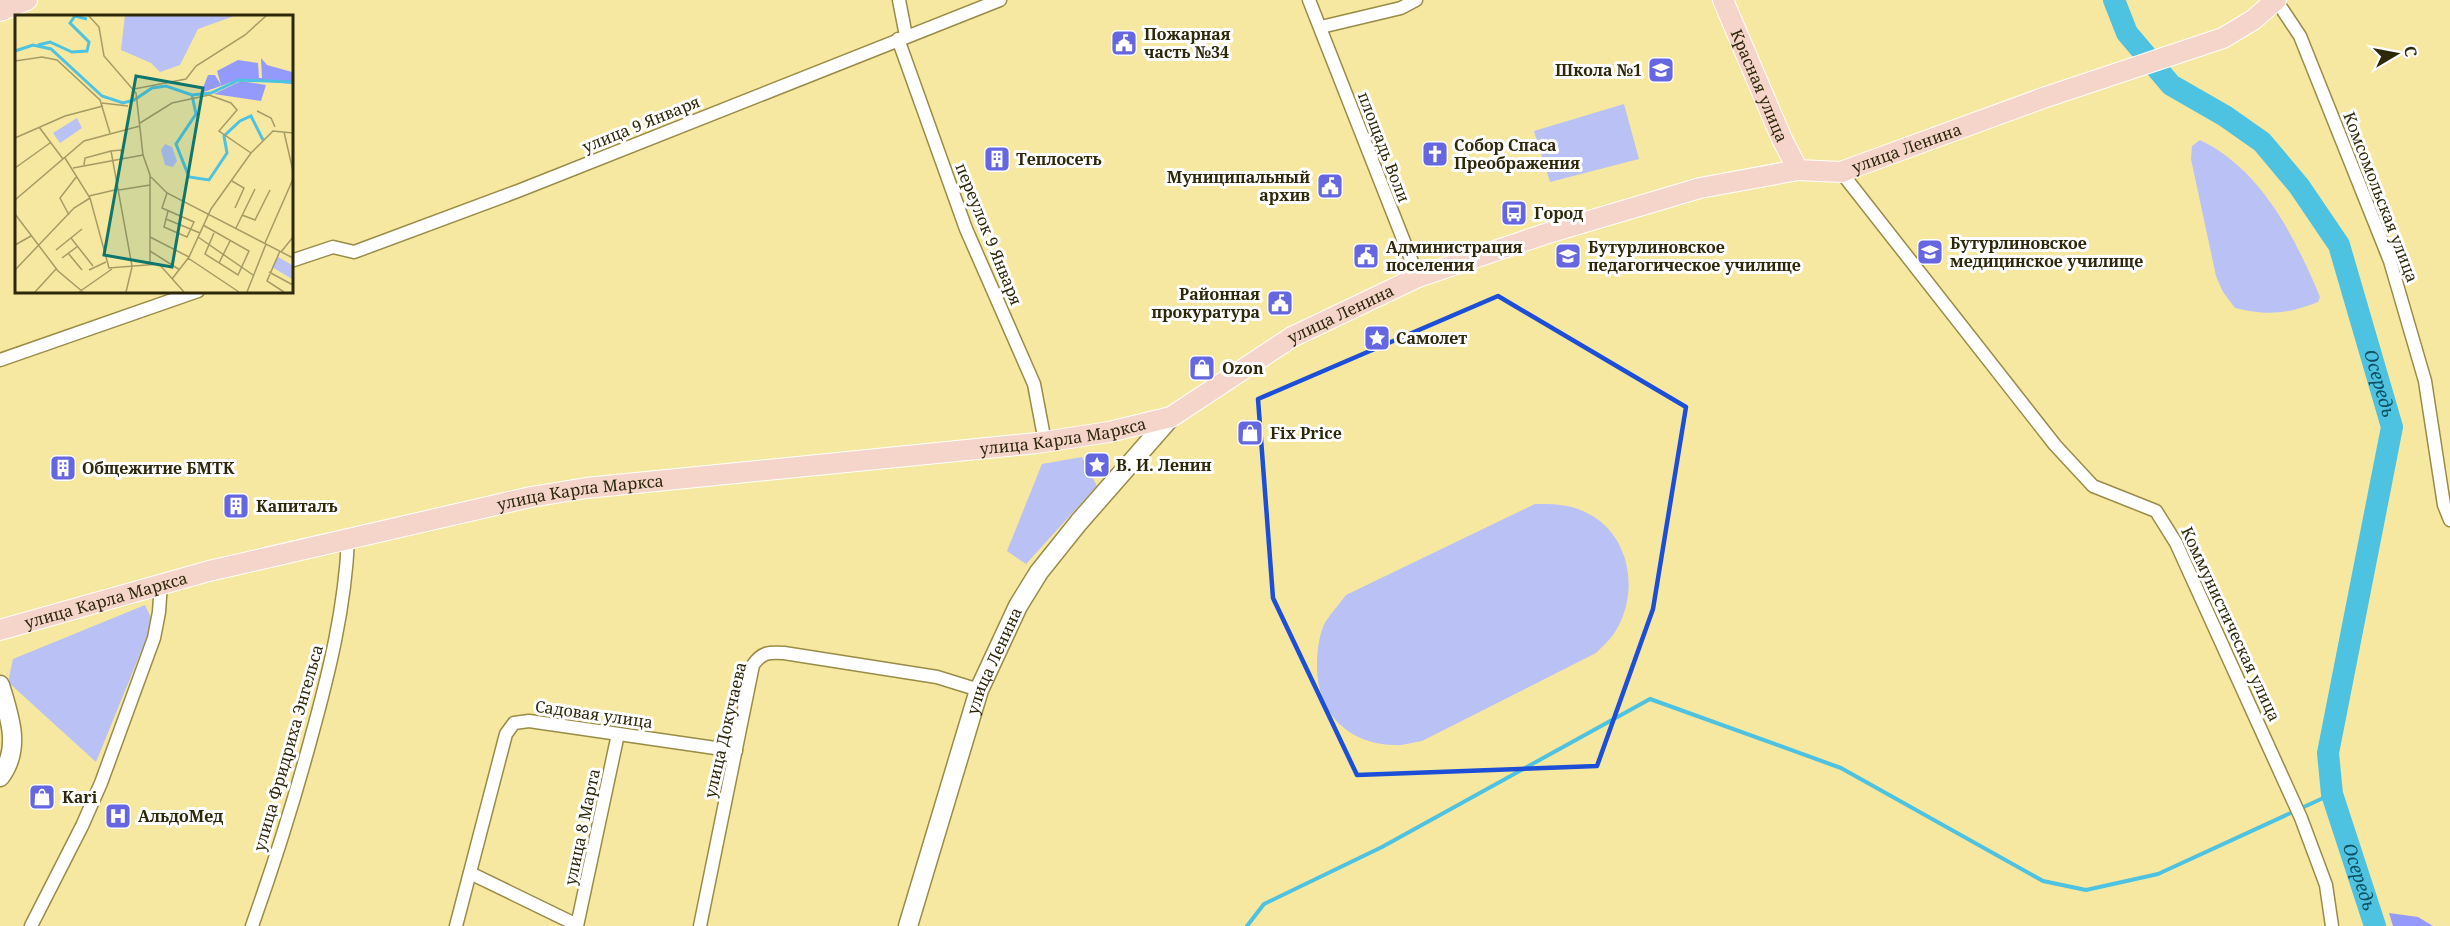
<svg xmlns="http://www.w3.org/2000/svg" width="2450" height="926" viewBox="0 0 2450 926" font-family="'Noto Serif',serif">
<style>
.green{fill:#bac1f5}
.forest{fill:#939afb}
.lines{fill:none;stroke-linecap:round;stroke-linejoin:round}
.stream{stroke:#4ec2e1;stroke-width:4}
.river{stroke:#4ec2e1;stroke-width:22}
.street-casing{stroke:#998c47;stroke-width:15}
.secondary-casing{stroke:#998c47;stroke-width:21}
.primary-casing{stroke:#fff;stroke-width:22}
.street{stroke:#fff;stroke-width:12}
.secondary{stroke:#fff;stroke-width:18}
.primary{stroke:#f5d5ca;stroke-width:20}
.marked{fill:none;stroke:#1d4ed8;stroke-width:4.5;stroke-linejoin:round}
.labels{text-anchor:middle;stroke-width:6;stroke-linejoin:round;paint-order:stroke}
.poi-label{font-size:16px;font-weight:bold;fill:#2e280b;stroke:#fff;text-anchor:start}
.street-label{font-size:16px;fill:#2e280b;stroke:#fff}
.water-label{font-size:18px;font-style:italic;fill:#0d5161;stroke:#fff}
.inset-river{fill:none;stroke:#4ec2e1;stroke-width:3}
.inset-road{fill:none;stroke:#a69b65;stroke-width:1.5}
.view{fill:#0f766e;fill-opacity:0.15;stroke:#0f766e;stroke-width:3}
.inset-edge{fill:none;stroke:#2e280b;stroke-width:3}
</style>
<rect width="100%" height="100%" fill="#f6e8a1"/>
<g class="green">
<path d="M1624 104 1639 159 1550 182 1534 131Z"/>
<path d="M2200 140C2261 169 2295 237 2320 297L2318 302C2287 314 2268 316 2235 308L2223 292 2216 276 2191 159 2192 146Z"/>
<path d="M1082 457 1097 486 1026 564 1007 551 1042 464Z"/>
<path d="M1535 504C1552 504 1569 504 1585 512 1631 533 1640 593 1615 632 1610 640 1602 647 1596 653L1422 741C1413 742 1403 746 1394 745 1347 744 1317 712 1317 666 1317 652 1319 632 1326 621 1332 612 1340 603 1346 595Z"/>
<path d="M145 605 153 622 96 762 8 682 13 659Z"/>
</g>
<path class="forest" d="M2389 913 2418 917 2433 926H2393Z"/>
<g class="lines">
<path class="stream" d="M1247 926 1264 904 1382 847 1650 699 1841 768 2043 881 2086 890 2158 874 2332 794"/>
<path class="river" id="s1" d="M2114 0 2127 33 2171 85 2225 116 2262 142 2299 186 2339 245 2392 427 2328 753 2332 794 2375 926"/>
<defs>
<g id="street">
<path d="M899 0 906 36"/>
<path d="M1309 0 1418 277"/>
<path d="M2276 0 2300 36 2390 261 2425 381 2444 505 2450 520"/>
<path d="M1321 27 1401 8 1416 0"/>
<path d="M898 39 966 229 1034 384 1045 442"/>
<path d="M1841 172 2055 445 2093 486 2156 511 2176 543 2301 818 2326 885 2332 926"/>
<path d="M291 261 333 247 354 252 518 191 1000 0"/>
<path d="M0 360 198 291"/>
<path d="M470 873 577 925"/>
<path d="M31 926 82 826 101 783 154 638 159 612 161 583"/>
<path d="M252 926C274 864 294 801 311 738 329 673 345 608 348 540"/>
<path d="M456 926 506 734 514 723 529 721 736 751"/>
<path d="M577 926 618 734"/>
<path d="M700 926 753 665C762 652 769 652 784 653L937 677 979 690"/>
</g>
<g id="secondary">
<path d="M0 685C9 715 22 748 0 777"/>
<path id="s2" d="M908 926 979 690 1018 606 1039 572 1079 522 1171 417"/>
</g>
<g id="primary">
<path id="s3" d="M1723 0 1782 139 1798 170"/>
<path d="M0 11 27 0"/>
<path id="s4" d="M0 630 209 571 531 497 586 488 1037 443 1109 432 1171 417 1292 337 1418 277 1545 234 1700 188 1798 170 1841 172 2043 98 2223 38 2253 20 2276 0"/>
</g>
</defs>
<use href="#street" class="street-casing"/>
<use href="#secondary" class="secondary-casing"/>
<use href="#primary" class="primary-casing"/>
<use href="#street" class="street"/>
<use href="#secondary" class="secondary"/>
<use href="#primary" class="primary"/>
</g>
<path class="marked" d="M1498 296 1686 407 1653 609 1597 766 1357 775 1273 598 1258 399Z"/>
<defs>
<symbol id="civic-square" viewBox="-11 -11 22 22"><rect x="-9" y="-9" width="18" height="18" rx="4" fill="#6667e0" stroke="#fff"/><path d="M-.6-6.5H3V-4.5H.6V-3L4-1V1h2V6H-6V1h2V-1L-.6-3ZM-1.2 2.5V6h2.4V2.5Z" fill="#fff"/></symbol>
<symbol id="school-square" viewBox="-11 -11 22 22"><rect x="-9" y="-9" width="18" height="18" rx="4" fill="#6667e0" stroke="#fff"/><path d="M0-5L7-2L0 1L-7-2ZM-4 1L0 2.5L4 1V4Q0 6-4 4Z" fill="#fff"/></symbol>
<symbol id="church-square" viewBox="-11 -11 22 22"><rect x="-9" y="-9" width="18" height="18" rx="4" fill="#6667e0" stroke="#fff"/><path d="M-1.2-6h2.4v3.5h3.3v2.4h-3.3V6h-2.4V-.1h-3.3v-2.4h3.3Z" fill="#fff"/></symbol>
<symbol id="building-square" viewBox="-11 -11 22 22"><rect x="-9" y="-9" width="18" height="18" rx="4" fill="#6667e0" stroke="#fff"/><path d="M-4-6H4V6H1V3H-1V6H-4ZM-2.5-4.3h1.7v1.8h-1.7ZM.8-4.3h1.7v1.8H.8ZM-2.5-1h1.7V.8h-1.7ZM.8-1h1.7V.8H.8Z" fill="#fff"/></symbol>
<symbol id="bus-square" viewBox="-11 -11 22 22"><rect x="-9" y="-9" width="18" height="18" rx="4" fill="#6667e0" stroke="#fff"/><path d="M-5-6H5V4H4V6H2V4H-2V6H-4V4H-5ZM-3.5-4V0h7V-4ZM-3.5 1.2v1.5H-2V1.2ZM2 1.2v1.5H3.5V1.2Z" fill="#fff"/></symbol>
<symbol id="university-square" viewBox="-11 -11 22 22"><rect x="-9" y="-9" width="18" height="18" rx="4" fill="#6667e0" stroke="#fff"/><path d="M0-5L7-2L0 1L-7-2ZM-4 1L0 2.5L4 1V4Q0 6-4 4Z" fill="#fff"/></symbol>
<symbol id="sight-square" viewBox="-11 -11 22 22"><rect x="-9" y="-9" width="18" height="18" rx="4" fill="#6667e0" stroke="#fff"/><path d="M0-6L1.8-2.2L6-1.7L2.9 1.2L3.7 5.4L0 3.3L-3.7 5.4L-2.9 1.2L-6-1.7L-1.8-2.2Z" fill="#fff"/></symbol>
<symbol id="shop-square" viewBox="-11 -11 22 22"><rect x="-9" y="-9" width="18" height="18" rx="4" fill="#6667e0" stroke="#fff"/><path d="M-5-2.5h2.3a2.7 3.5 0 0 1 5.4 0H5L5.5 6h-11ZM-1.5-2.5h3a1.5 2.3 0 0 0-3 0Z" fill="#fff"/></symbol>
<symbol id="hospital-square" viewBox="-11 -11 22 22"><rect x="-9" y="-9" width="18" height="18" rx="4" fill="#6667e0" stroke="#fff"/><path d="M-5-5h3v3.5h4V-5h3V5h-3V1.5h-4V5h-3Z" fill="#fff"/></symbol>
</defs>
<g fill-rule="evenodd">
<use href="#civic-square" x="1109" y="28" width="30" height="30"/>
<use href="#school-square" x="1646" y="55" width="30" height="30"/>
<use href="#church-square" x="1420" y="139" width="30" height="30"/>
<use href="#building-square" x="982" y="144" width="30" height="30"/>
<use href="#civic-square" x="1315" y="171" width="30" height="30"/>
<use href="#bus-square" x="1499" y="198" width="30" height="30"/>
<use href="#university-square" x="1915" y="237" width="30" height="30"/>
<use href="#civic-square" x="1351" y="241" width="30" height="30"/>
<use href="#university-square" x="1553" y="241" width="30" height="30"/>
<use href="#civic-square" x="1265" y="288" width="30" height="30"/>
<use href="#sight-square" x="1362" y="323" width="30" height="30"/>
<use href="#shop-square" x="1187" y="353" width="30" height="30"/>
<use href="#shop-square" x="1235" y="418" width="30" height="30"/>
<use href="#sight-square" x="1082" y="450" width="30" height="30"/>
<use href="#building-square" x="48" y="453" width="30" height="30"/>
<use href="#building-square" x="221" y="491" width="30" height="30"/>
<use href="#shop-square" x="27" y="782" width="30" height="30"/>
<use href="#hospital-square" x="103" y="801" width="30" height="30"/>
</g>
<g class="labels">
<g class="poi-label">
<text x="1144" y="40">Пожарная<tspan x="1144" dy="18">часть №34</tspan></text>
<text x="1642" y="76" text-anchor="end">Школа №1</text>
<text x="1454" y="151">Собор Спаса<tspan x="1454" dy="18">Преображения</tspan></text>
<text x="1016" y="165">Теплосеть</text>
<text x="1310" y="183" text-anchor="end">Муниципальный<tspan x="1310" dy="18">архив</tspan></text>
<text x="1534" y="219">Город</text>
<text x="1950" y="249">Бутурлиновское<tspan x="1950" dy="18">медицинское училище</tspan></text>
<text x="1386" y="253">Администрация<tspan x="1386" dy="18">поселения</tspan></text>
<text x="1588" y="253">Бутурлиновское<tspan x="1588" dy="18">педагогическое училище</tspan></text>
<text x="1260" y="300" text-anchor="end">Районная<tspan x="1260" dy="18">прокуратура</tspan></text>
<text x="1396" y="344">Самолет</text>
<text x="1222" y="374">Ozon</text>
<text x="1270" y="439">Fix Price</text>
<text x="1116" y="471">В. И. Ленин</text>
<text x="82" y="474">Общежитие БМТК</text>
<text x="256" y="512">Капиталъ</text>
<text x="62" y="803">Kari</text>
<text x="138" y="822">АльдоМед</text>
</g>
<g class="street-label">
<text dy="6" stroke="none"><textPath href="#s3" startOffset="93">Красная улица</textPath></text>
<text transform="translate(641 124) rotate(-22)" y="6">улица 9 Января</text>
<text transform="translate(1384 147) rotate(69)" y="6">площадь Воли</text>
<text dy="6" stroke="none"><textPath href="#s4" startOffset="1986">улица Ленина</textPath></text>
<text transform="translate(2381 197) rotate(69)" y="6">Комсомольская улица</text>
<text transform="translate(989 234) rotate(68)" y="6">переулок 9 Января</text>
<text dy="6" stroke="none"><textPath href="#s4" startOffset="1392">улица Ленина</textPath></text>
<text dy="6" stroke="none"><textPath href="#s4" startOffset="1083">улица Карла Маркса</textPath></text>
<text dy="6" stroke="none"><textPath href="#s4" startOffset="597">улица Карла Маркса</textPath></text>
<text dy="6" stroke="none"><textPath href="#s4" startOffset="110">улица Карла Маркса</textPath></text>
<text transform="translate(2231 624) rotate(65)" y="6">Коммунистическая улица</text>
<text dy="6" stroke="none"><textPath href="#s2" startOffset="279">улица Ленина</textPath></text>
<text transform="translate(594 714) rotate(8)" y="6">Садовая улица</text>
<text transform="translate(725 730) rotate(-77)" y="6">улица Докучаева</text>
<text transform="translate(288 748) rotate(-74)" y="6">улица Фридриха Энгельса</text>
<text transform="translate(582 827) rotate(-78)" y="6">улица 8 Марта</text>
</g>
<g class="water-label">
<text dy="6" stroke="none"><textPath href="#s1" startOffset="484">Осередь</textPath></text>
<text dy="6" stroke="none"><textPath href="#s1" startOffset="990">Осередь</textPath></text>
</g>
</g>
<g transform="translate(15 15)">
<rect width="278" height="278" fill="#f6e8a1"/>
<path d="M110 0H222L183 14 165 50 145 57 136 48 106 35ZM62 103 67 113 45 128 38 118ZM150 129 157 132 162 146 158 152 150 150 146 135ZM263 242 277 250V264L257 252Z" fill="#bac1f5"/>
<path d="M246 43 252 50 277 57V69L225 64 186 78 193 60H200L206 70 202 56 223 45 243 48 244 63H247ZM226 66 251 70 246 86 199 79Z" fill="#939afb"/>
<path class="inset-river" d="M23 30 35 27 57 37 72 36 74 27 55 8 60 1 72 4M0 36 18 30 36 34 87 81 108 88 119 85 137 73 151 71 177 80 196 78 224 65 278 67M177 80 181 99 161 129 174 162 194 165 212 138 209 121 225 106 236 101 248 125"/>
<path class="inset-road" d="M73 0 84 12 89 41 121 78 128 140 135 160V249M0 46 27 42 42 45 85 85 95 118M119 74 171 64 181 51 230 20 252 0M87 88 113 91M242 96 256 103 260 112M125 108 157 88 194 80 216 88 222 95 204 116 236 138M24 112 48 144M269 117 278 156M0 123 50 101 88 91M50 143 75 183 94 253 144 249 169 277M108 144 106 135 96 136 117 251M69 150 70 143 96 136M0 153 35 128M58 153 128 140M136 162 152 178 278 243M217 166 229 173 220 193M104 175 135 170M152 178 147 193 179 207 172 222 149 212 153 196M74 181 104 174M0 185 69 126 125 111M0 199 43 256 68 277M54 200 45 183 62 161M227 200 240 205 255 175M151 204 185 218M188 210 234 236 223 260 190 239 199 218M221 213 240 174M135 222 174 242M183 222 238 260M56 223 78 251M250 228 278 164M0 230 16 221M41 235 67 214M135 236 165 255M265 236 252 266 269 277M266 237 278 222M53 238 67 255M47 243 63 231M173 243 224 277M204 248 215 226M0 255 59 193 75 183M74 255 91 247M254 257 278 270M157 264 174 242 196 194 236 138 258 116 278 118M20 277 41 254M64 277 97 254M111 277 117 252M232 277 251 229"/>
<path class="view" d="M121 61 188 73 157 252 89 240Z"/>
<rect width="278" height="278" class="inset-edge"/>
</g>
<g transform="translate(2396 54) rotate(80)" stroke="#ffffff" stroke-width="4.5" paint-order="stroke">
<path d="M0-4.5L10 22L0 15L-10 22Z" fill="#2e280b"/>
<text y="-9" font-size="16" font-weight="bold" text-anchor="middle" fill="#2e280b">С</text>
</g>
</svg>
